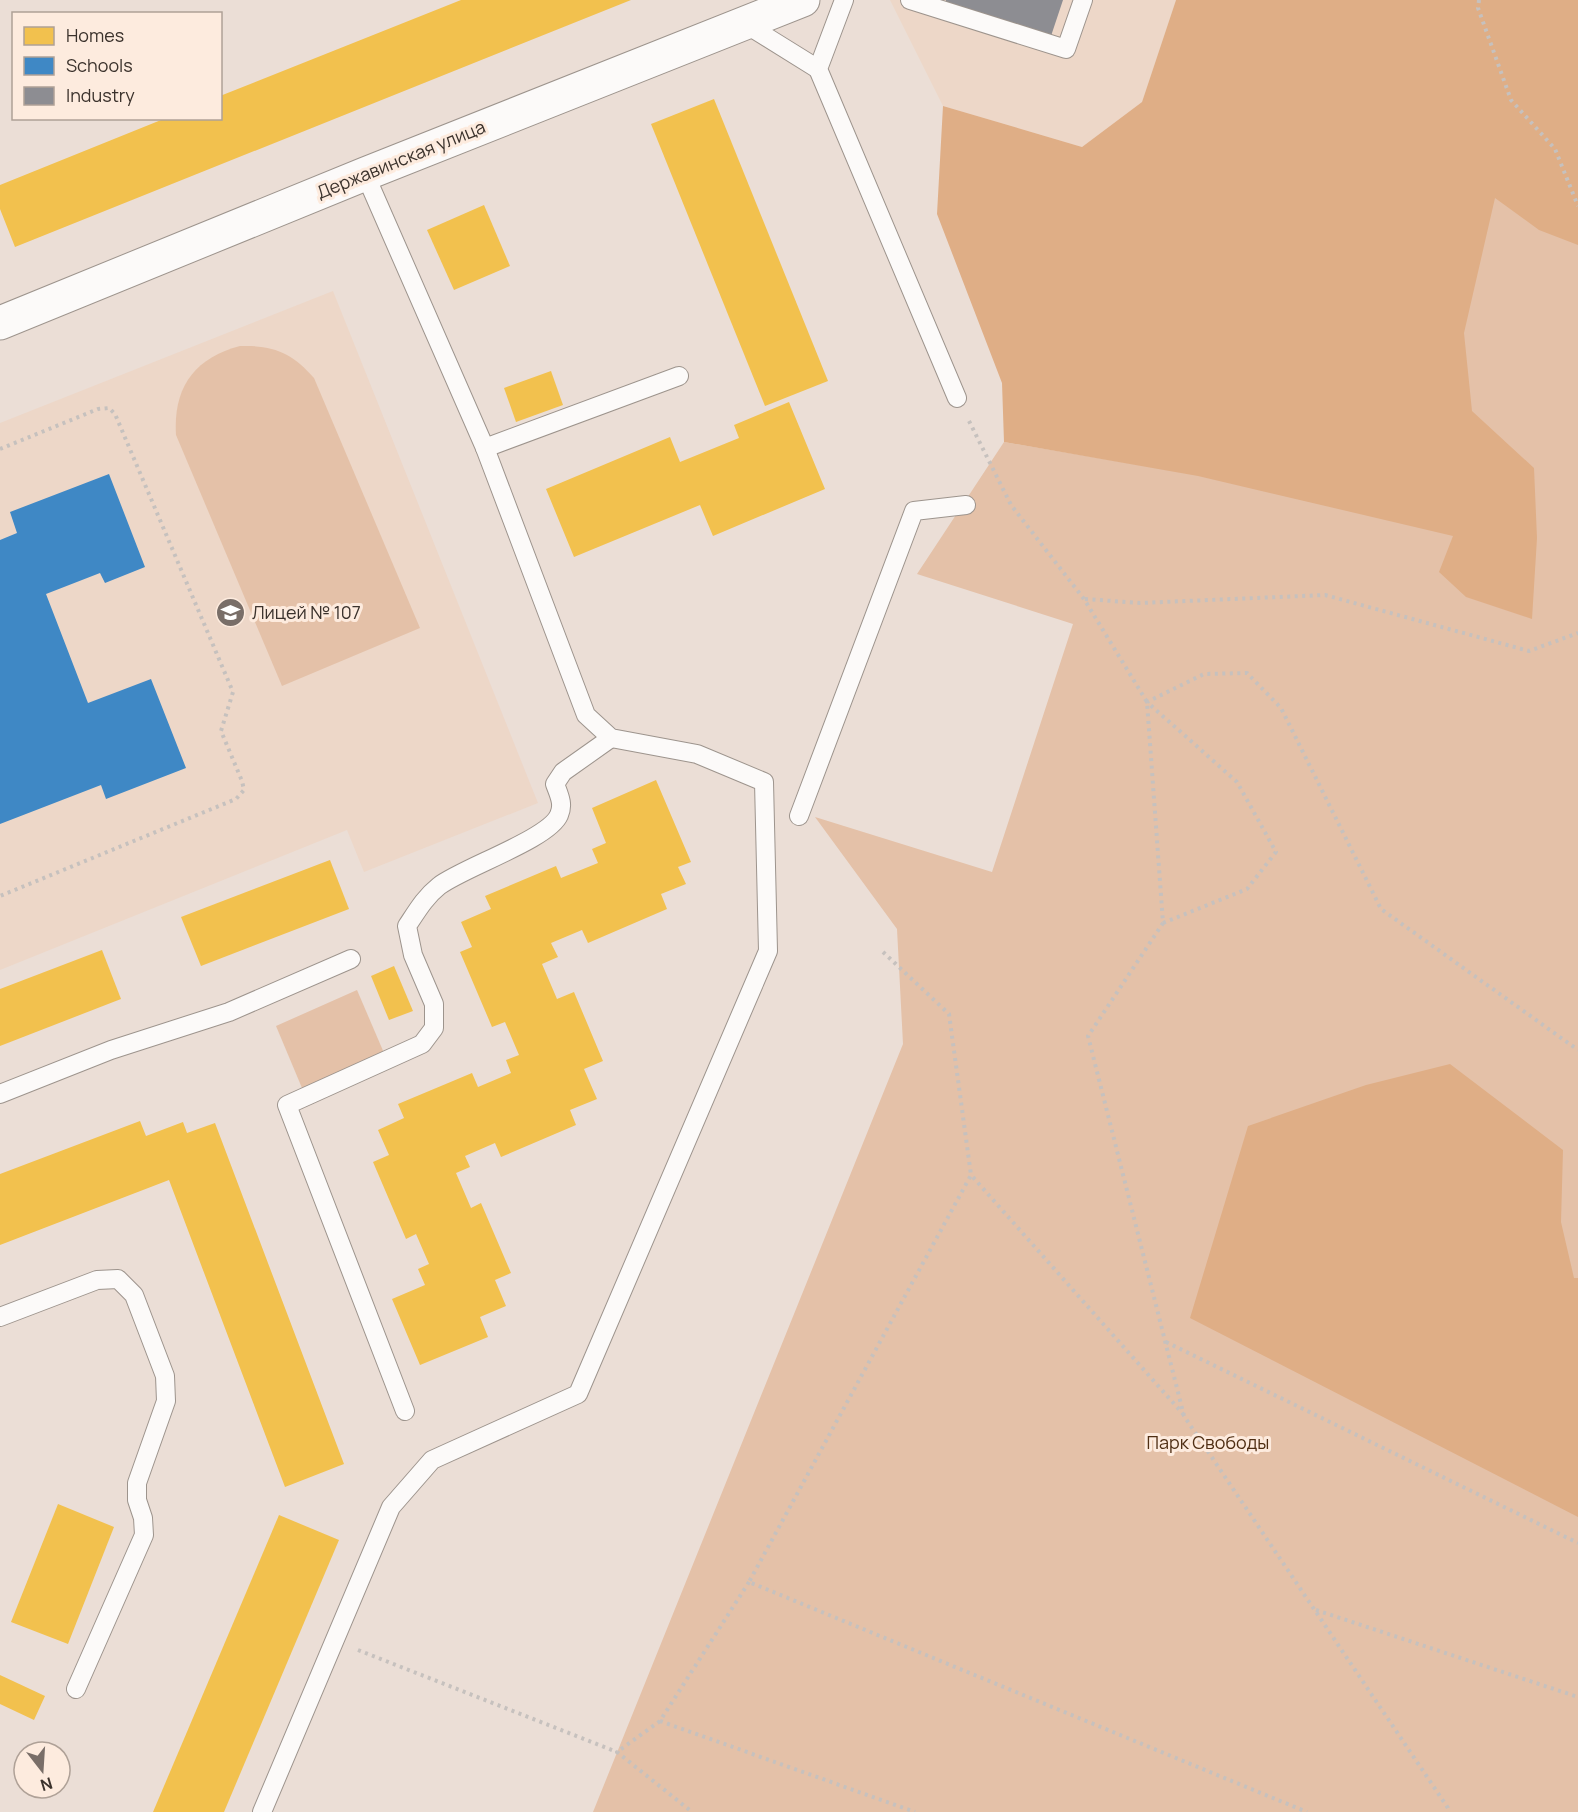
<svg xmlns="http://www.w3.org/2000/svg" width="1578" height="1812" viewBox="0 0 1578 1812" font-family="Manrope,sans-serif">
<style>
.built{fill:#edd7c8}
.green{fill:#e4c1a8}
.forest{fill:#dfae86}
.homes{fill:#f2c14e}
.schools{fill:#3f88c5}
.industry{fill:#8d8d92}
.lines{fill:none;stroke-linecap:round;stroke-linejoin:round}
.service-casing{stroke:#9d948d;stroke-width:20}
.minor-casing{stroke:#9d948d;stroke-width:35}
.path{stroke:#c6c1be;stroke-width:4;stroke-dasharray:3 4.5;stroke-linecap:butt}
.service{stroke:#fcfaf9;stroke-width:18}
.minor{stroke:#fcfaf9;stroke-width:33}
.labels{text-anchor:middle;stroke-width:6;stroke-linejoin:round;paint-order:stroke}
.street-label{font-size:18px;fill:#3b322c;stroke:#fdebde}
.poi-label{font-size:18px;fill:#3b322c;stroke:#fdebde;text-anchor:start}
.park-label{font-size:18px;fill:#4f2e13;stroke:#fdebde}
</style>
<rect width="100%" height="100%" fill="#ebded6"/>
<g class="built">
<path d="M890 0H1176L1142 102 1082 147 943 106Z"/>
<path d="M333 291 538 803 364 872 347 830 0 970V423Z"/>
</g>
<g class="green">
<path d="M1578 0V1812H593L903 1044 897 929 815 817 992 872 1073 624 917 574 1004 442 1198 475Z"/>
<path d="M240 346C274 345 292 353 314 378L420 628 282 686 176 435C173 388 194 358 240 346Z"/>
<path d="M357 990 384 1053 302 1088 276 1026Z"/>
</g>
<g class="forest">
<path d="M1176 0H1578V245L1539 230 1495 198 1464 333 1472 411 1534 468 1537 538 1532 619 1466 597 1439 572 1453 536 1198 476 1004 442 1002 383 937 214 943 106 1082 147 1142 102Z"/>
<path d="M1450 1064 1563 1150 1561 1222 1574 1278H1578V1517L1190 1318 1248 1126 1366 1085Z"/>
</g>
<g class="homes">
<path d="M461 0H631L15 247 0 209V185L166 118H220V96Z"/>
<path d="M714 99 828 381 765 406 651 124Z"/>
<path d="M484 205 510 266 454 290 427 230Z"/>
<path d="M551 371 563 405 516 422 504 388Z"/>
<path d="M789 402 825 489 713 536 700 505 574 557 546 489 670 437 680 462 739 438 734 425Z"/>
<path d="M656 780 691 862 678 867 686 884 661 894 667 909 588 943 582 930 551 943 558 957 542 964 557 999 574 992 603 1061 584 1069 597 1099 570 1110 576 1125 501 1157 495 1143 465 1156 470 1167 456 1173 471 1208 481 1203 511 1273 495 1280 506 1306 480 1317 488 1337 420 1365 392 1299 425 1285 418 1269 429 1264 416 1234 406 1239 373 1162 389 1155 378 1130 404 1118 398 1104 472 1073 478 1087 511 1073 506 1060 519 1055 505 1022 492 1027 460 952 472 947 461 922 491 909 485 896 556 866 561 878 598 863 592 849 606 843 592 808Z"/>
<path d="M330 860 349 909 201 966 181 917Z"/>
<path d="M102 950 121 999 0 1046V989Z"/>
<path d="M394 966 413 1011 389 1020 371 976Z"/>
<path d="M140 1121 146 1136 183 1122 187 1133 215 1123 344 1464 285 1487 169 1180 0 1245V1174Z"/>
<path d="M58 1504 114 1527 68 1644 11 1622Z"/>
<path d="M279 1515 339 1540 224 1812H153Z"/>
<path d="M0 1675 45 1696 34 1720 0 1704Z"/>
</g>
<path class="schools" d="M109 474 145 567 105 583 100 573 46 594 88 703 151 679 186 768 106 799 101 785 0 824V540L17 533 10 512Z"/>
<path class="industry" d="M946 0H1063L1051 36 946 2Z"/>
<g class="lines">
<defs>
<g id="service">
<path d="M844 0 818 69 957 398"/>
<path d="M910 0 1066 49 1083 0"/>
<path d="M744 23 818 69"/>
<path d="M485 448 679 376"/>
<path d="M799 816 914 511 966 505"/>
<path d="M0 1094 111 1050 229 1012 351 959"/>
<path d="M0 1317 97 1280 118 1279 134 1295 165 1376 166 1401 137 1483V1500L143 1518 144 1535 76 1689"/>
<path d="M405 1411 287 1105 422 1044 434 1028V1004L413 955 407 926C417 911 425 897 439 886 462 868 549 839 559 815 564 804 559 795 555 784L563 772 611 738"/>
<path d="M262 1812 391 1507 432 1460 578 1394 768 951 764 782 697 754 611 738 586 715 485 448 365 174"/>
</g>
<path id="minor" d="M0 323 365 174 803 0"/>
</defs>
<use href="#service" class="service-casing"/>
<use href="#minor" class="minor-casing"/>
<g class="path">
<path d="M1479 0 1478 8 1511 100 1555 149 1578 206"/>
<path d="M969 421 1011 505 1084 599 1147 702 1163 923 1088 1036 1184 1416 1448 1808 1449 1812"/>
<path d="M0 449 98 409 109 408 115 414 233 692 221 731 242 781 244 790 236 799 0 896"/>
<path d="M1085 599 1140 603 1325 595 1529 651 1578 633"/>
<path d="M1163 923 1247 889 1276 852 1237 782 1147 702 1204 674 1247 673 1281 708 1381 909 1578 1050"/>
<path d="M883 952 949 1014 971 1175"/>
<path d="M1166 1342 1578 1543"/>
<path d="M1184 1415 971 1175 749 1582 1307 1812"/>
<path d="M749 1582 660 1721 915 1812"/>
<path d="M1316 1610 1578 1697"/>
<path d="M358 1650 617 1752"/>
<path d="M660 1721 617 1752 692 1812"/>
</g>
<use href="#service" class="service"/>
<use href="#minor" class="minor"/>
</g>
<defs>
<symbol id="school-disc" viewBox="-11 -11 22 22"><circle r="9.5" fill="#796e68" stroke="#fdebde"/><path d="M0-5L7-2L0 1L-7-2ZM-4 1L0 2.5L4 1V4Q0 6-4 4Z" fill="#fff"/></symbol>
</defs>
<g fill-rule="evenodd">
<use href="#school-disc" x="214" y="596" width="33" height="33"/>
</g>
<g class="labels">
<g class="street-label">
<text transform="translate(401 160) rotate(-22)" y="6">Державинская улица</text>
</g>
<g class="poi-label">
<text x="252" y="619">Лицей № 107</text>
</g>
<g class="park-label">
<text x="1208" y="1449">Парк Свободы</text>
</g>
</g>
<rect x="12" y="12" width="210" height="108" fill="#fdebde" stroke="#afa197" stroke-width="1.5"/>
<rect x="24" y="27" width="30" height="18" fill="#f2c14e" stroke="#afa197" stroke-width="1.5"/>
<text x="66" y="42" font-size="18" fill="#3b322c">Homes</text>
<rect x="24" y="57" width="30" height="18" fill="#3f88c5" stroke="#afa197" stroke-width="1.5"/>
<text x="66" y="72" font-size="18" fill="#3b322c">Schools</text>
<rect x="24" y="87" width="30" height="18" fill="#8d8d92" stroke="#afa197" stroke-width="1.5"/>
<text x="66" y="102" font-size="18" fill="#3b322c">Industry</text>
<g transform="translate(42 1770) rotate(163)"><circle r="28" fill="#fdebde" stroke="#afa197" stroke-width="1.5"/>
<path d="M0-4.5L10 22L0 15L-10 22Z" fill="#796e68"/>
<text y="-9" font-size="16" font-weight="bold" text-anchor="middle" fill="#3b322c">N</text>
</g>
</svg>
